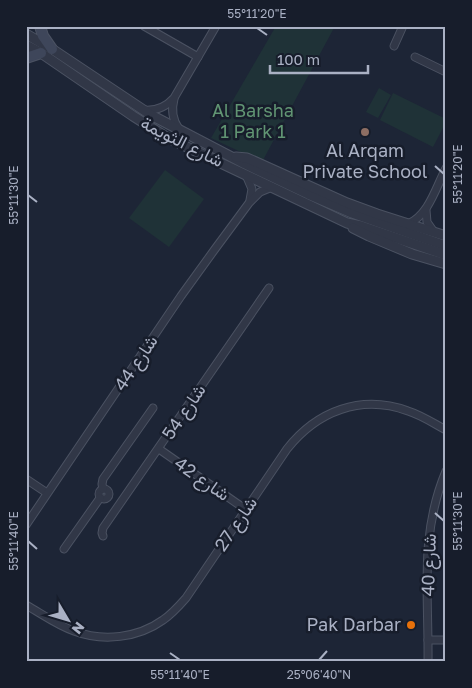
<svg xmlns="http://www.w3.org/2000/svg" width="472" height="688" viewBox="0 0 472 688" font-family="'Golos Text',Vazirmatn,sans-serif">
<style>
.green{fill:#1f3237}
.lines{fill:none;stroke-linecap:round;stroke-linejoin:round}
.minor-casing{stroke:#4b5262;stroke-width:9}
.tertiary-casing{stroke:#4b5262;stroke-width:11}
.secondary-casing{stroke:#4b5262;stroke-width:12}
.minor{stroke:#313747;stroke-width:7}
.tertiary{stroke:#313747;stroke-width:9}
.secondary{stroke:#3e465a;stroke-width:10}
.ticks{fill:none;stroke:#aab1c4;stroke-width:2}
.education-dot{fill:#8d6e63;stroke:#171d2b;stroke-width:2}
.food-dot{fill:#e8710a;stroke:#171d2b;stroke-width:2}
.labels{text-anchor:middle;stroke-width:5;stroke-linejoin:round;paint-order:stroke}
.park-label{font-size:18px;fill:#619573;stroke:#171d2b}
.street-label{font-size:18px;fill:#aab1c4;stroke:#171d2b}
.poi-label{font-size:18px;fill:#aab1c4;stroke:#171d2b}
.neatline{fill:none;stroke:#aab1c4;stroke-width:2}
.ticks-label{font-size:12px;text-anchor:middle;fill:#aab1c4}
</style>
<rect width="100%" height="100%" fill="#1d2536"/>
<g class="green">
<path d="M276 26H335L262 162 211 138Z"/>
<path d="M379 88 391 95 378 118 366 112Z"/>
<path d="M393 93 446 119V122L433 147 380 120Z"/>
<path d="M165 170 204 199 169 247 129 218Z"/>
</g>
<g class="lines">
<defs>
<g id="minor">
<path d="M144 26 198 57"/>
<path d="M394 46 403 26"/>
<path d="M415 57 446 72"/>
<path d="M174 99C171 110 172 119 179 129"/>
<path d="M144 110C156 111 166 107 174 98L216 26"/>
<path d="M246 175 252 189 250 200"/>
<path d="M426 210 427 222 434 232"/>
<path d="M408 224C429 215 436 187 446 168"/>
<path d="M159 449 245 509"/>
<path d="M26 479 47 493"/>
<circle cx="104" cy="494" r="5"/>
<path d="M103 489 102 484 103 479 153 408"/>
<path d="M26 525 181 296 215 249 249 203 260 192 272 187"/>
<path d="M103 536 102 533 103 528 269 288"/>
<path d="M64 549 100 498"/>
<path d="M26 605C42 614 57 625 74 631 103 642 138 638 163 620 172 614 179 606 186 598L287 449C317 411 361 394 408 411 421 415 433 423 446 430"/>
<path d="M428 640H446"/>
<path d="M428 662C429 595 419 535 446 471"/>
</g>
<g id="tertiary">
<path d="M26 34 52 49 151 115 245 164 308 194 352 213 446 246"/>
<path d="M26 45 41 53 133 116 168 138 347 223 361 226 446 255"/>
<path d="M236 157 247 158 347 203 377 214 446 236"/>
<path d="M353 228 369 236 412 254 446 264"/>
</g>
<g id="secondary">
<path d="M40 26 43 36 52 49"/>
<path d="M26 58 41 53"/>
</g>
</defs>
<use href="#minor" class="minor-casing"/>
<use href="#tertiary" class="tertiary-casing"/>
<use href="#secondary" class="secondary-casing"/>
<use href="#minor" class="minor"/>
<use href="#tertiary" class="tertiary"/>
<use href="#secondary" class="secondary"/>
</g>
<path class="ticks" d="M257 28 267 35M435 166 444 174M28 195 37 202M435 513 444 521M28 541 37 549M170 653 180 660M319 660 327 651"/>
<circle class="education-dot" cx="365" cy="132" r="5"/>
<circle class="food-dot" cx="411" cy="625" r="5"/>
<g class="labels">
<g class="park-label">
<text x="253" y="117">Al Barsha<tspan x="253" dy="21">1 Park 1</tspan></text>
</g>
<g class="street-label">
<text transform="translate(182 142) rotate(27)" y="6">شارع الثويمة</text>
<text transform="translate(136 363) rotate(-56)" y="6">شارع 44</text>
<text transform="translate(184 412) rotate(-56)" y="6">شارع 54</text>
<text transform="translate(202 479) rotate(35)" y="6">شارع 42</text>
<text transform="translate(236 524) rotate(-56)" y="6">شارع 27</text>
<text transform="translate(429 565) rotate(-88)" y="6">شارع 40</text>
</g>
<g class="poi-label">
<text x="365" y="157">Al Arqam<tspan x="365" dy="21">Private School</tspan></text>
<text x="401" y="631" text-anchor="end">Pak Darbar</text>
</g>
</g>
<rect width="472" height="688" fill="none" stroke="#171d2b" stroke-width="55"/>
<g transform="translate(68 620) rotate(128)" stroke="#171d2b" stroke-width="4" paint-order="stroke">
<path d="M0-4L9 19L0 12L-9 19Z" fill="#aab1c4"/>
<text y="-8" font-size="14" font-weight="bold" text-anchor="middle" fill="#aab1c4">N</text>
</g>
<path d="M270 65v8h98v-8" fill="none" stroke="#aab1c4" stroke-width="2.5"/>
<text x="277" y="65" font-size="15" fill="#aab1c4" stroke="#171d2b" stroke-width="4" paint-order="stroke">100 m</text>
<rect x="28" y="28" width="416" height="632" class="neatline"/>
<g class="ticks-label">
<text x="257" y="18">55°11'20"E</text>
<text transform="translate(458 174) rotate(-90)" y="4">55°11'20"E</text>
<text transform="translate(14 195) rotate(-90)" y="4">55°11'30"E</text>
<text transform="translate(458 521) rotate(-90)" y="4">55°11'30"E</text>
<text transform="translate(14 541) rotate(-90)" y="4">55°11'40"E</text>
<text x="180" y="679">55°11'40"E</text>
<text x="319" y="679">25°06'40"N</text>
</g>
</svg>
